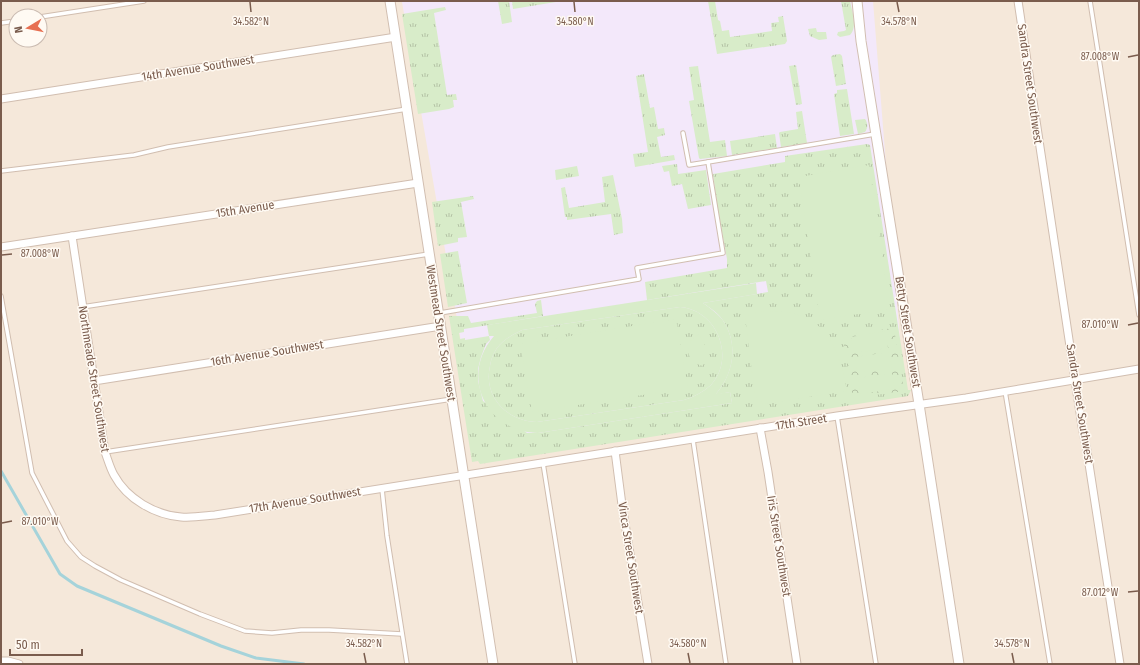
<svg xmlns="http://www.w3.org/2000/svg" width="1140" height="665" viewBox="0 0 1140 665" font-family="'Fira Sans Condensed',sans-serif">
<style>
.residential{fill:#f5e8da;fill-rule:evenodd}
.education{fill:#f3e8fa}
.grass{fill:url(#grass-tufts)}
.forest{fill:url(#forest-crowns)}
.pitch{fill:#d8ecc9;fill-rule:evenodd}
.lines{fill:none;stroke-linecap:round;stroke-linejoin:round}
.stream{stroke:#a5d3da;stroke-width:3}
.service-casing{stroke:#d1beb0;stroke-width:5.5}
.minor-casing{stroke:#d1beb0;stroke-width:9}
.tertiary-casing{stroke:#d1beb0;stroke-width:11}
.service{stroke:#fff;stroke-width:3.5}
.minor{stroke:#fff;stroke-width:7}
.tertiary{stroke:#fff;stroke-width:9}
.ticks{fill:none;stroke:#7a5c4d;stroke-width:1.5}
.labels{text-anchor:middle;stroke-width:3;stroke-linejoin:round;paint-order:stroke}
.street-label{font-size:12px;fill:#7a5c4d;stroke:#fffaf3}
.ticks-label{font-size:10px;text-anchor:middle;fill:#7a5c4d;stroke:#fffaf3;stroke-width:3;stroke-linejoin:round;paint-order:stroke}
</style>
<defs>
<pattern id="grass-tufts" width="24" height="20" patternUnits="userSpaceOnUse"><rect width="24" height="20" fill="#d8ecc9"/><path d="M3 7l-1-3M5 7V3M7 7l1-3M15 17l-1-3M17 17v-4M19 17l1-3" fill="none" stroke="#b4c2a5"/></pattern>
<pattern id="forest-crowns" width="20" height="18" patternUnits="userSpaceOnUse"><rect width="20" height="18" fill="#d8ecc9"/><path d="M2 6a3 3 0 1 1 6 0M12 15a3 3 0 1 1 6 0" fill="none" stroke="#b4c2a5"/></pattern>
</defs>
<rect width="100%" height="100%" fill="#fdf6ec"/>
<path class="residential" d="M1 1H1139V664H1ZM16 16H40V40H16Z"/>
<path class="education" d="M408 1H873L904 391 481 457 402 2Z"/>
<g class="grass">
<path d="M498 1H509L512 22 502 24Z"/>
<path d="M512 1H562L513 9Z"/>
<path d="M708 1H715L718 20 720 21 722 31 729 30 730 37 772 31 771 23 779 22 778 17 783 16 787 41 785 44 717 54Z"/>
<path d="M841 1H850C852 11 858 27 850 35L840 37 837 35 838 32 844 31 846 30Z"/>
<path d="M445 7 446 10 434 13 447 95 456 94 457 100H453L454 107 449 109 418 114 402 14Z"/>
<path d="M816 28 817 32H826L827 39 819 40 810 36 808 29Z"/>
<path d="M840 54 842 56 846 84 836 86 831 57 833 55Z"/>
<path d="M796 65 802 104 796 105 789 66Z"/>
<path d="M698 66 710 142 725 140 727 156 700 159 699 158 689 101 694 100 689 67Z"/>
<path d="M644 74 650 108 654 107 658 129 664 128 665 135 657 137 661 157 674 155 675 160 635 167 633 154 648 152 636 76Z"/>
<path d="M847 89 854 134 840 136 834 94 837 93V90Z"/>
<path d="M802 111 807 143 781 147 779 133 780 132 798 129 796 112Z"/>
<path d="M865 119C868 123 868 128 865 132L858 134 855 120Z"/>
<path d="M775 134 777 148 732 155 730 141Z"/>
<path d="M867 144 870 145 908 390H911L908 396 480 464 478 461 472 462 449 316H468L471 323 537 313 535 304 537 301 541 300 543 316 464 329V332L459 333 460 339 465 338V340L489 336 490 340 486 344 481 357 478 369V381L483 401 527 433H538L732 403 730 392 715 395C734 374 739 343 722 319 717 312 710 308 703 303L768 292 766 281 647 300 645 282 727 268V259L717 205 713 174 785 162V156Z"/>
<path d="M677 164 678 174 706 170 711 205 688 209 682 184 672 186 669 171 664 172 662 166Z"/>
<path d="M577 166 579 176 556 180 555 170Z"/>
<path d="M613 175 622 219 623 233 614 235 611 214 567 220V217H565L561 188 565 187 569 208 605 202 602 177Z"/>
<path d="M473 196 474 199 461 202 467 237 458 238V242L438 246 432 202Z"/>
<path d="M458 251 467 303 448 307 440 254Z"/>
<path d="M680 307C717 310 736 357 711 385 703 392 694 397 684 400L537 422C506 421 483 396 490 366 491 359 493 354 497 348 503 340 512 335 522 330Z"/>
</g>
<path class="forest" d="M894 328 904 391 853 398 842 335Z"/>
<g class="pitch">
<path d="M869 165 890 309 820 320 799 177Z"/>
<path d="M756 283 757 294 703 303C710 308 717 313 722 319 739 343 734 373 716 394L730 392 732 403 538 433C486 432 459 376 494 336H489L487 325ZM680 307C717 310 736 357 711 385 703 392 694 397 684 400L537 422C506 421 483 396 490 366 491 359 493 354 497 348 503 340 512 335 522 330Z"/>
<path d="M774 311C826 313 838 346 847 391L764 404 755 397 745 316 759 312Z"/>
<path d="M676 319 688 388 532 412 520 344Z"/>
<path d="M886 331 888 348 854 353 851 337Z"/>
<path d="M699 334 705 346 712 345 713 351 706 352 703 366C685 362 683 342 699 334Z"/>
<path d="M889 352 892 368 857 373 855 357Z"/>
<path d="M892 373 895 389 860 394 858 378Z"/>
</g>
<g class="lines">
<path class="stream" d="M1 471 60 574 77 586 221 646 256 658 304 664"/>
<defs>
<g id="service">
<path d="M1090 1 1139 315"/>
<path d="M40 17 144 1"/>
<path d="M1 23 16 21"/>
<path d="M683 133 689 165 708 162"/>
<path d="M1 171 134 155 168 147 407 109"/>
<path d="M1 296 32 473 67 541 81 557 95 566 121 580 200 614 245 631 272 633 301 630H329L402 634"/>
<path d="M82 307 429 254"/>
<path d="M440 313 639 279 637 268 723 253 708 162 875 134"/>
<path d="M1005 391 1050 664"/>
<path d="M837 416 876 664"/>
<path d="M693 440 726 664"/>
<path d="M105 452 452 399"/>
<path d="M543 463 575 664"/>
<path d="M382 489 387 536 407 664"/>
</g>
<g id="minor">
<path d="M1018 1 1082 426 1087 451 1120 664"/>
<path d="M1 99 396 37"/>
<path d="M72 236 105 452C108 460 110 468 114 475 127 499 155 515 181 517 192 518 204 516 215 515L837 416 966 398 1139 369"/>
<path d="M1 247 418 183"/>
<path d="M94 381 441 326"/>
<path d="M760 428 768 472 797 664"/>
<path d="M615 451 622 505 648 664"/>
<path d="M1 661H8L19 664"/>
</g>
<g id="tertiary">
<path d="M390 1 493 664"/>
<path d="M857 1 861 41 919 404 959 664"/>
</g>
</defs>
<use href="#service" class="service-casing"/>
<use href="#minor" class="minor-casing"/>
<use href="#tertiary" class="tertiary-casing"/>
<use href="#service" class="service"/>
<use href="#minor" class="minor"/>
<use href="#tertiary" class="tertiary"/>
</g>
<path class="ticks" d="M250 2 251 12M574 2 575 12M897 2 899 12M1128 57 1138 55M2 255 12 254M1128 325 1138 323M2 523 12 521M1128 592 1138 591M364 653 366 663M688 653 690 663M1012 653 1014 663"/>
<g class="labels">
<g class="street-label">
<text transform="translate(198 68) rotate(-9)" y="4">14th Avenue Southwest</text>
<text transform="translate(1030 84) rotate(82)" y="4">Sandra Street Southwest</text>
<text transform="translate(245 209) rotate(-9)" y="4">15th Avenue</text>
<text transform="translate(908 332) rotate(81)" y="4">Betty Street Southwest</text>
<text transform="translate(441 333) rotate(81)" y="4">Westmead Street Southwest</text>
<text transform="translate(267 353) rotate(-9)" y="4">16th Avenue Southwest</text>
<text transform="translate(94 379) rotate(81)" y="4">Northmeade Street Southwest</text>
<text transform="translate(1080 404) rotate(81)" y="4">Sandra Street Southwest</text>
<text transform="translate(801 422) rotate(-9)" y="4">17th Street</text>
<text transform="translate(305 500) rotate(-9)" y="4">17th Avenue Southwest</text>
<text transform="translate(779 546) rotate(81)" y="4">Iris Street Southwest</text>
<text transform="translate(631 558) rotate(81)" y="4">Vinca Street Southwest</text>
</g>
</g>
<g class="ticks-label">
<text x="251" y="25">34.582°N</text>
<text x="575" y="25">34.580°N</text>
<text x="899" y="25">34.578°N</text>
<text x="1100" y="60">87.008°W</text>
<text x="40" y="257">87.008°W</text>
<text x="1100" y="328">87.010°W</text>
<text x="40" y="525">87.010°W</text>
<text x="1100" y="596">87.012°W</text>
<text x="364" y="647">34.582°N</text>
<text x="688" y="647">34.580°N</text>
<text x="1012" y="647">34.578°N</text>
</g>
<rect width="1140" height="665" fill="none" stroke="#7a5c4d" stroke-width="4"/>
<g transform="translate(28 28) rotate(260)"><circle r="19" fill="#fffaf3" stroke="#cabbb1"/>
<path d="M0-3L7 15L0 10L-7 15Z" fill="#e76f51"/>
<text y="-6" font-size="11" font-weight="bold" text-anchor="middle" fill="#7a5c4d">N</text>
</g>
<path d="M10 649v6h72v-6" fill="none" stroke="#7a5c4d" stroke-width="2"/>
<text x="16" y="649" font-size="12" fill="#7a5c4d" stroke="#fffaf3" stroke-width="3" paint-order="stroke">50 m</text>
</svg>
